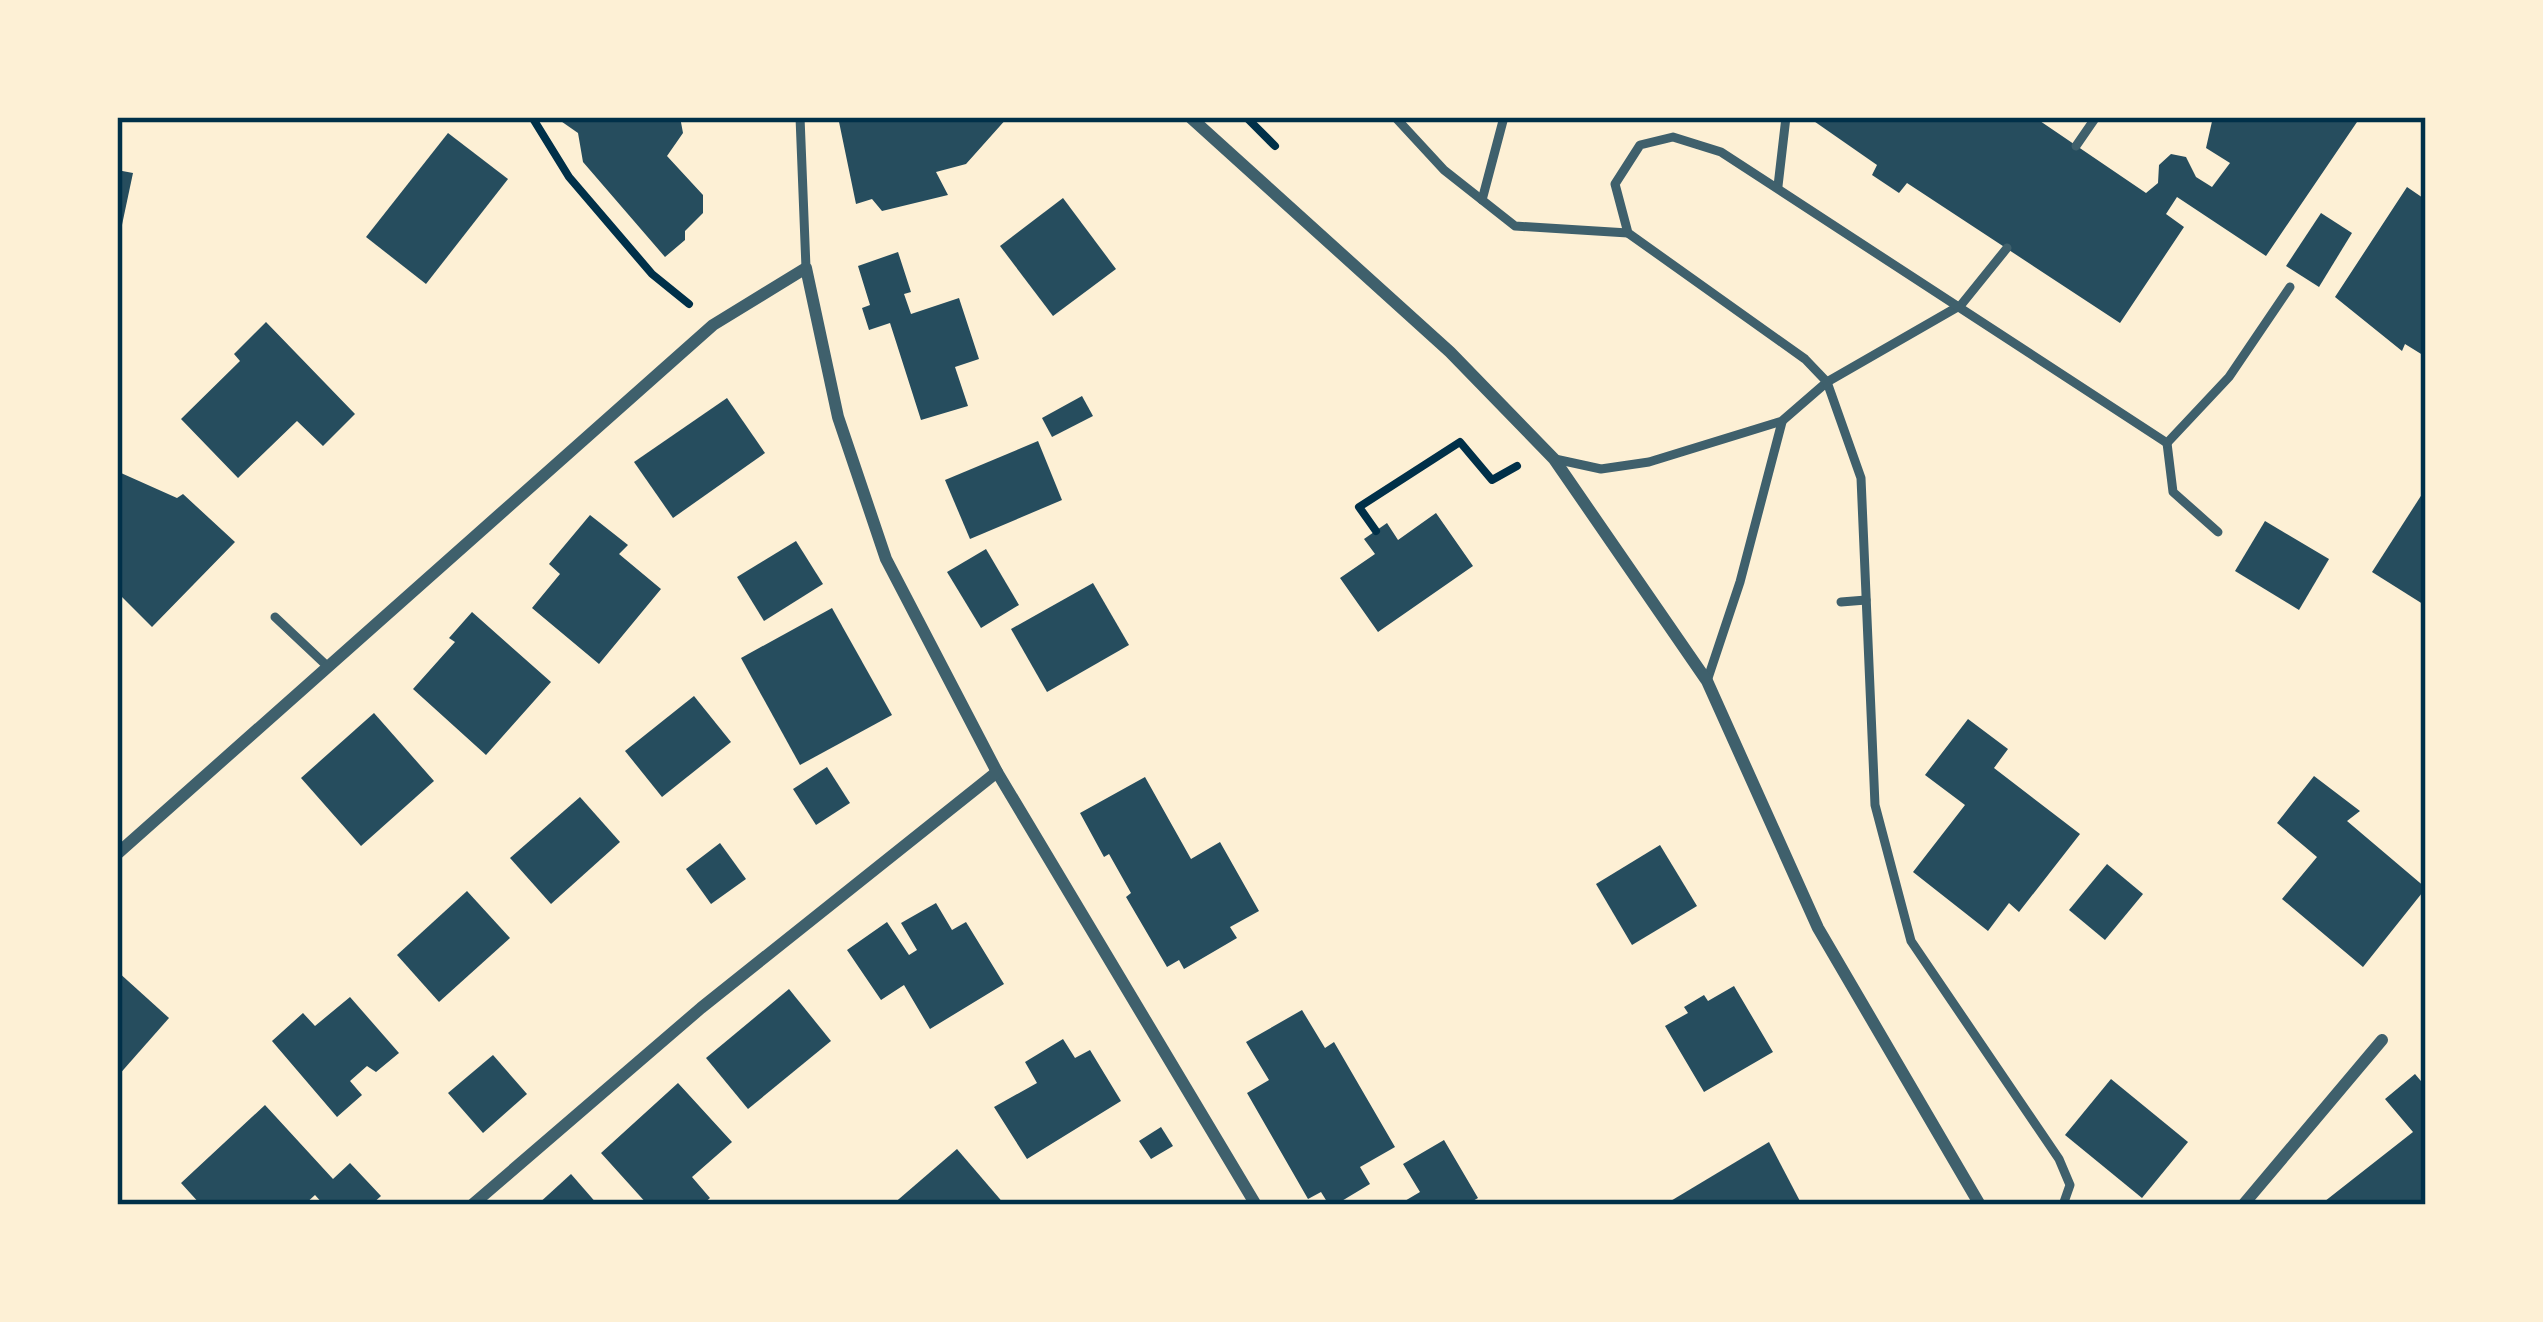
<svg xmlns="http://www.w3.org/2000/svg" width="2543" height="1322" viewBox="0 0 2543 1322" font-family="Overpass,sans-serif">
<style>
.building{fill:#264d5e}
.lines{fill:none;stroke-linecap:round;stroke-linejoin:round}
.path{stroke:#003049;stroke-width:8}
.service{stroke:#3f606c;stroke-width:9}
.minor{stroke:#3f606c;stroke-width:12}
.neatline{fill:none;stroke:#003049;stroke-width:4.5}
</style>
<rect width="100%" height="100%" fill="#fdf0d5"/>
<g class="building">
<path d="M555 117H680L683 133 667 156 703 195V213L685 231V240L665 257 583 162 578 133Z"/>
<path d="M838 117H1008L966 164 936 172 948 195 882 211 872 199 856 204Z"/>
<path d="M1808 117H2043L2040 121 2146 193 2158 183 2159 165 2171 154 2186 157 2196 177 2212 187 2230 163 2206 148 2213 117H2351L2357 122 2266 256 2177 197 2166 214 2184 227 2120 323 1907 183 1899 193 1872 175 1877 165Z"/>
<path d="M448 133 508 179 426 284 366 237Z"/>
<path d="M117 170 133 173 119 239H117Z"/>
<path d="M2407 187 2426 200V357L2405 344 2402 351 2335 297Z"/>
<path d="M1063 198 1116 269 1053 316 1000 246Z"/>
<path d="M2321 213 2352 233 2319 287 2286 266Z"/>
<path d="M898 252 911 292 904 294 911 314 959 298 979 359 955 367 968 406 921 420 890 323 869 330 862 308 870 305 858 266Z"/>
<path d="M266 322 355 414 323 446 297 421 238 478 181 419 240 361 234 354Z"/>
<path d="M1082 396 1093 416 1052 437 1042 418Z"/>
<path d="M727 398 765 453 673 518 634 462Z"/>
<path d="M1038 441 1062 500 970 539 945 480Z"/>
<path d="M121 473 177 498 183 494 235 542 152 627 117 592Z"/>
<path d="M2426 488V606L2372 572Z"/>
<path d="M1436 513 1473 566 1378 632 1340 578 1375 554 1364 539 1387 523 1398 540Z"/>
<path d="M590 515 628 545 619 554 661 589 599 664 532 608 560 574 549 564Z"/>
<path d="M2265 521 2329 559 2299 610 2235 571Z"/>
<path d="M796 541 823 584 764 621 737 577Z"/>
<path d="M986 549 1019 605 981 628 947 572Z"/>
<path d="M1093 583 1129 645 1047 692 1011 629Z"/>
<path d="M832 608 892 715 800 765 741 658Z"/>
<path d="M472 612 551 682 486 755 413 689 455 642 449 638Z"/>
<path d="M694 696 731 742 662 797 625 751Z"/>
<path d="M374 713 434 781 361 846 301 778Z"/>
<path d="M1968 719 2008 749 1994 768 2080 834 2019 912 2009 903 1988 931 1913 872 1965 805 1925 775Z"/>
<path d="M827 767 850 803 816 825 793 789Z"/>
<path d="M2314 776 2360 811 2347 821 2426 888 2363 967 2282 899 2317 857 2277 823Z"/>
<path d="M1145 777 1191 859 1220 842 1259 911 1230 927 1237 938 1184 969 1179 960 1167 967 1126 897 1131 893 1109 854 1104 857 1080 813Z"/>
<path d="M580 797 620 842 551 904 510 858Z"/>
<path d="M720 843 746 879 711 904 686 869Z"/>
<path d="M1660 845 1697 906 1632 945 1596 884Z"/>
<path d="M2107 864 2143 894 2105 940 2069 910Z"/>
<path d="M467 891 510 938 439 1002 397 955Z"/>
<path d="M936 903 952 930 966 922 1004 984 930 1029 904 985 881 1000 847 950 887 922 909 955 917 950 901 923Z"/>
<path d="M117 971 169 1018 117 1077Z"/>
<path d="M1734 986 1773 1052 1704 1092 1665 1026 1688 1013 1684 1007 1704 995 1708 1001Z"/>
<path d="M789 989 831 1041 748 1109 706 1058Z"/>
<path d="M350 997 399 1053 376 1072 367 1066 350 1081 362 1095 337 1117 272 1041 303 1013 315 1026Z"/>
<path d="M1302 1010 1325 1048 1334 1042 1395 1147 1360 1167 1370 1184 1335 1205H1329L1321 1192 1308 1199 1247 1093 1269 1080 1246 1042Z"/>
<path d="M1063 1039 1075 1058 1090 1050 1121 1101 1027 1159 994 1107 1037 1083 1025 1062Z"/>
<path d="M493 1055 527 1094 483 1133 448 1093Z"/>
<path d="M2415 1074 2426 1087 2422 1125 2426 1205H2320L2413 1132 2385 1099Z"/>
<path d="M2111 1079 2188 1142 2142 1198 2065 1135Z"/>
<path d="M678 1083 732 1142 692 1177 710 1198 702 1205H648L601 1153Z"/>
<path d="M265 1105 333 1179 350 1163 381 1196 371 1205H324L315 1195 304 1205H201L181 1183Z"/>
<path d="M1161 1127 1173 1146 1151 1159 1139 1141Z"/>
<path d="M1444 1140 1478 1198 1466 1205H1398L1420 1192 1403 1164Z"/>
<path d="M1769 1142 1802 1205H1664Z"/>
<path d="M957 1149 1005 1205H892Z"/>
<path d="M571 1174 598 1205H537Z"/>
</g>
<g class="lines">
<g class="path">
<path d="M532 117 569 177 652 274 689 304"/>
<path d="M1246 117 1275 146"/>
<path d="M1376 531 1359 507 1460 442 1492 480 1517 466"/>
</g>
<g class="service">
<path d="M800 117 806 268"/>
<path d="M1395 117 1444 170 1515 226 1628 233"/>
<path d="M2076 146 2096 117"/>
<path d="M1778 186 1786 117"/>
<path d="M1482 200 1504 117"/>
<path d="M2167 443 2173 492 2218 532"/>
<path d="M1555 459 1601 469 1649 462 1782 421 1827 382 1961 305 2007 248"/>
<path d="M1841 602 1866 600"/>
<path d="M275 617 325 664"/>
<path d="M1707 681 1740 582 1782 422"/>
<path d="M2063 1205 2070 1185 2059 1159 1911 941 1875 805 1861 478 1827 382 1805 359 1628 233 1615 184 1640 145 1673 137 1721 152 2167 443 2229 377 2290 287"/>
</g>
<g class="minor">
<path d="M1190 117 1450 352 1554 459 1707 681 1818 928 1980 1205"/>
<path d="M117 854 713 325 806 268 838 417 886 559 997 772 1256 1205"/>
<path d="M472 1205 701 1008 997 772"/>
<path d="M2243 1205 2382 1040"/>
</g>
</g>
<rect width="2543" height="1322" fill="none" stroke="#fdf0d5" stroke-width="240"/>
<rect x="120" y="120" width="2303" height="1082" class="neatline"/>
</svg>
